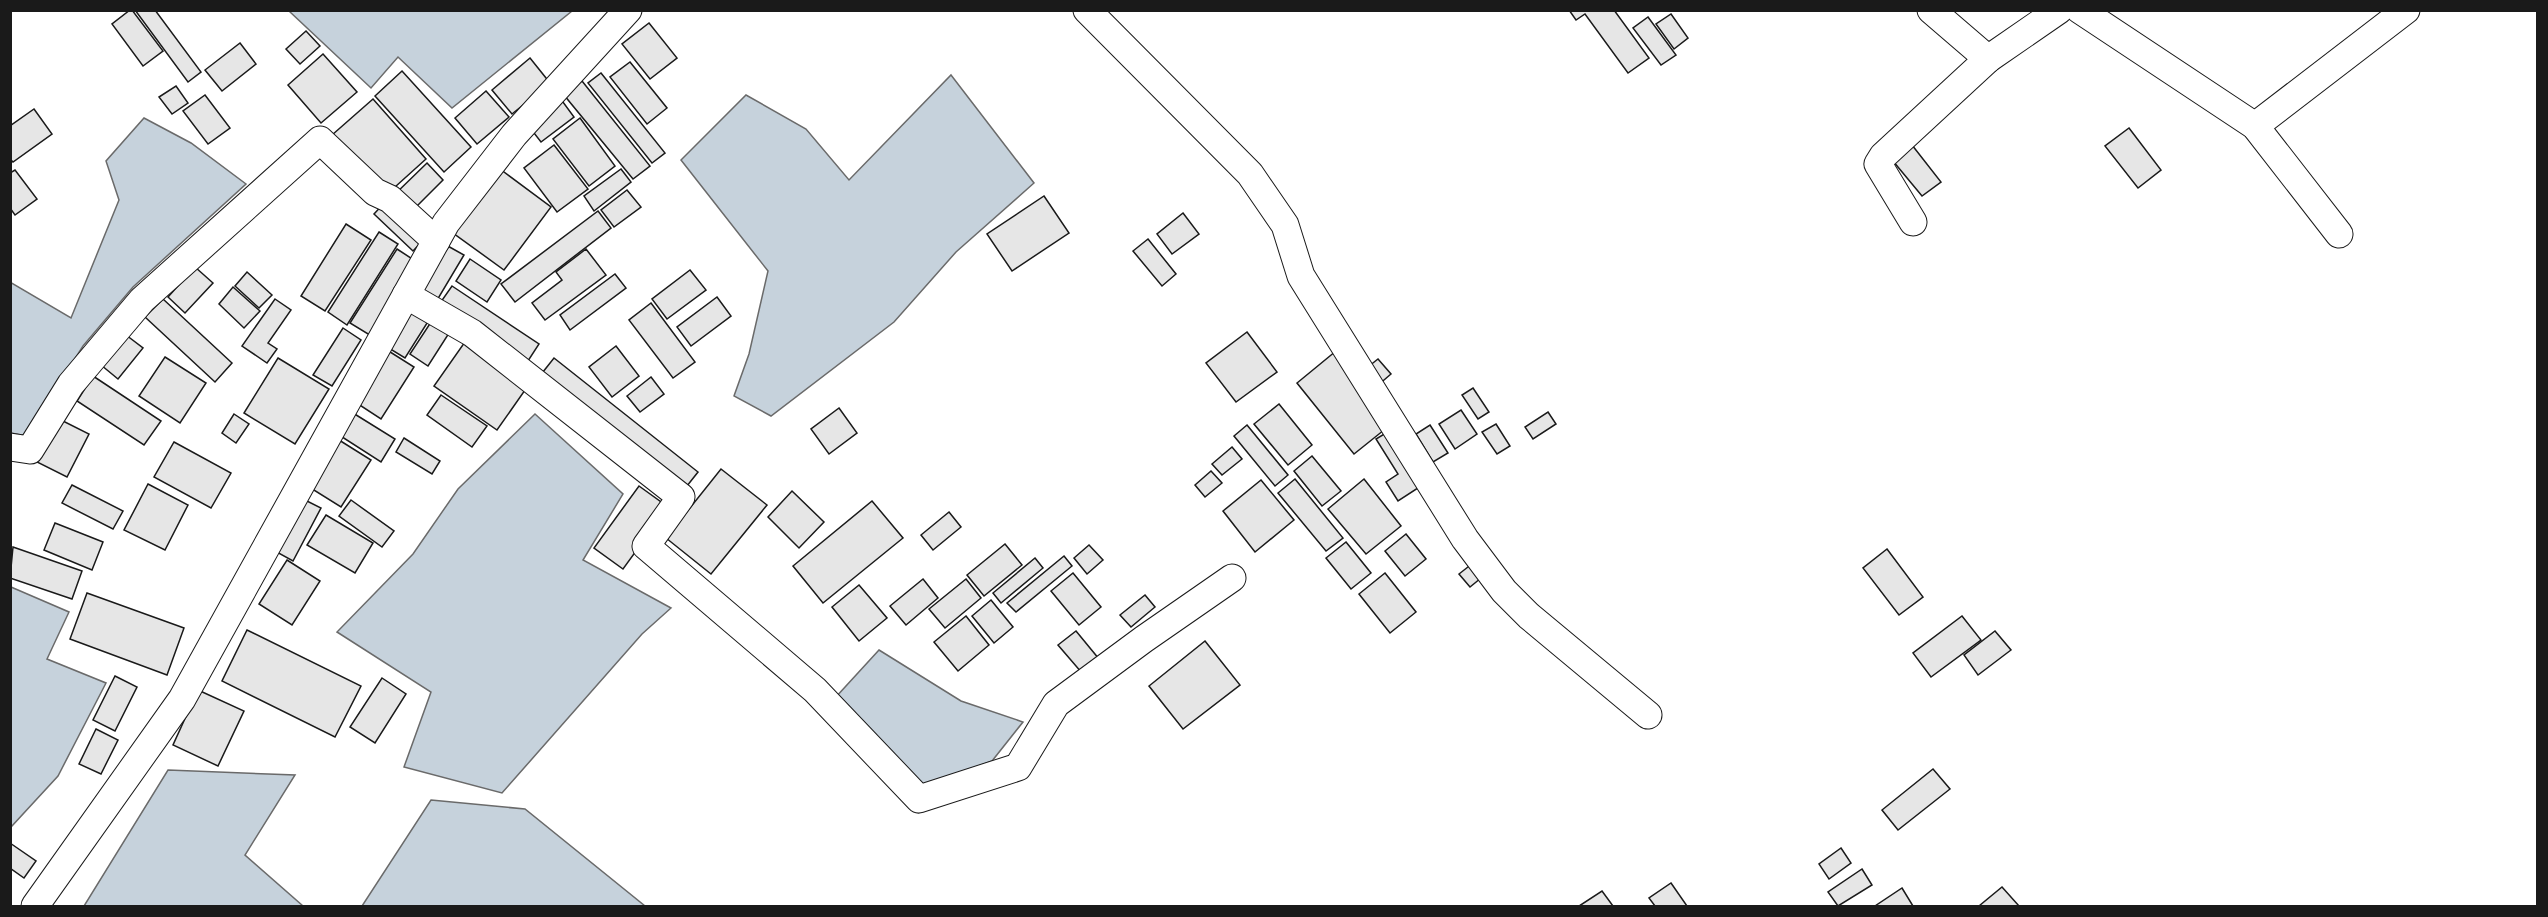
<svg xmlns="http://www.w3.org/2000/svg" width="2548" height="917" viewBox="0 0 2548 917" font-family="'Source Sans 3',sans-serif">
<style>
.water{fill:#c6d2dc;stroke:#6a6a6a;stroke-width:1.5}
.building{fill:#e6e6e6;stroke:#1a1a1a;stroke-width:1.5}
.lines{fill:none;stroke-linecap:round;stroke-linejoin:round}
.minor-casing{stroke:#1a1a1a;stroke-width:29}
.minor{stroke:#fff;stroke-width:27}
</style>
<rect width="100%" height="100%" fill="#fff"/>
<g class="water">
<path d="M289 11H572L452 108 398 57 371 88Z"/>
<path d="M951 75 1034 183 956 252 894 322 771 416 734 396 749 354 768 271 681 160 746 95 806 129 849 180Z"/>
<path d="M144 118 191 143 246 184 133 287 83 346 26 436 11 433 10 282 71 318 119 200 106 161Z"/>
<path d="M535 414 623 494 583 560 671 608 642 634 502 793 404 767 431 692 337 632 413 554 458 489Z"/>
<path d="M11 587 69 612 47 659 106 683 58 776 11 827Z"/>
<path d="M879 650 961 701 1023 722 992 761 924 786 835 698Z"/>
<path d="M168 770 295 775 245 855 303 906H84Z"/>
<path d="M431 800 525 809 645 906H362Z"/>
</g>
<g class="building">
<path d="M130 10H132L163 51 143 66 112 24Z"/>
<path d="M135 10H155L201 72 188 82Z"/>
<path d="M1569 10H1614L1649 58 1628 73 1585 14 1576 20Z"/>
<path d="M1671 14 1688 38 1674 49 1656 24Z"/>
<path d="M1648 17 1676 55 1661 65 1633 28Z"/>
<path d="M649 23 677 58 650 79 622 44Z"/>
<path d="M306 31 320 46 300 64 286 49Z"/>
<path d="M240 43 256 64 222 91 205 70Z"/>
<path d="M323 54 357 92 321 123 288 85Z"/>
<path d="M530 58 550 83 512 114 492 90Z"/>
<path d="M630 62 667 108 647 124 610 77Z"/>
<path d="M402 71 471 147 444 172 375 96Z"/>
<path d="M601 73 665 153 652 163 588 83Z"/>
<path d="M582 81 650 166 633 179 564 95Z"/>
<path d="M176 86 188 103 172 114 159 97Z"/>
<path d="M486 91 509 117 477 144 455 118Z"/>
<path d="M205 95 230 128 208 144 183 111Z"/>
<path d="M560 98 574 117 541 142 527 124Z"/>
<path d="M373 99 426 159 385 196 332 135Z"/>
<path d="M34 109 52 134 13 162 10 159V126Z"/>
<path d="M580 118 615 166 589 186 553 139Z"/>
<path d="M2129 128 2161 170 2138 188 2105 146Z"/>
<path d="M554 145 588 189 557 212 524 168Z"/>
<path d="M1912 145 1941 182 1922 196 1893 161Z"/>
<path d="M427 163 443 180 408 215 391 198Z"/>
<path d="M500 169 551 207 504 270 453 233Z"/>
<path d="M621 169 631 182 594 211 584 196Z"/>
<path d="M15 170 37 199 15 215 10 208V173Z"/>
<path d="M627 190 641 207 614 227 601 210Z"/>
<path d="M1044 196 1069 233 1012 271 987 234Z"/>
<path d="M388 199 427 236 413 251 374 214Z"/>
<path d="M598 211 611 228 515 302 501 284Z"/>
<path d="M1183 213 1199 234 1172 254 1157 234Z"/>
<path d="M346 224 371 240 325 311 301 296Z"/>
<path d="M379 232 398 244 347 325 328 312Z"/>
<path d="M1148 239 1176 274 1162 286 1133 251Z"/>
<path d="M446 245 464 255 433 307 415 297Z"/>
<path d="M397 249 420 264 373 337 350 323Z"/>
<path d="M586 249 606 275 545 320 532 303 562 280 556 272Z"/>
<path d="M470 259 501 280 487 302 456 281Z"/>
<path d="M195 267 213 283 185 313 168 297Z"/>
<path d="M690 270 706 290 667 319 652 299Z"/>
<path d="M247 272 272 295 259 308 235 286Z"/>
<path d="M615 274 626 288 570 330 560 315Z"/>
<path d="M452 286 539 344 526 364 438 306Z"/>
<path d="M233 287 260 311 244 328 219 304Z"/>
<path d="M717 297 731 316 691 346 677 327Z"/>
<path d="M163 299 232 363 215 382 145 317Z"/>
<path d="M275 299 291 310 268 343 277 349 267 363 242 346Z"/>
<path d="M651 303 695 362 673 378 629 320Z"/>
<path d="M411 309 429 320 405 358 387 347Z"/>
<path d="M433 319 451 330 428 366 410 354Z"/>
<path d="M343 328 361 340 332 386 313 375Z"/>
<path d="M1247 332 1277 372 1236 402 1206 363Z"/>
<path d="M126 335 143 348 118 379 101 365Z"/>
<path d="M467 339 530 383 497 430 434 386Z"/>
<path d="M616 346 639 376 612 397 589 367Z"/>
<path d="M387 350 414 367 381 419 355 402Z"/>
<path d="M1336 351 1394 422 1354 454 1297 383Z"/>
<path d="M165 357 206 383 180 423 139 396Z"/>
<path d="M278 358 329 389 295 444 244 413Z"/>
<path d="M554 358 698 472 683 491 539 377Z"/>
<path d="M1378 359 1391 374 1377 386 1364 370Z"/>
<path d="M93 376 161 421 144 445 77 401Z"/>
<path d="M651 377 664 394 640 412 627 396Z"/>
<path d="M1473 388 1489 412 1478 419 1462 395Z"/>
<path d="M441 395 487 426 472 447 427 415Z"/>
<path d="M1279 404 1312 445 1288 465 1254 424Z"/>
<path d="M839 408 857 433 829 454 811 429Z"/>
<path d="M1461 410 1477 434 1455 449 1439 424Z"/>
<path d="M1548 412 1556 424 1533 439 1525 427Z"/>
<path d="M353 413 395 439 381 462 339 435Z"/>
<path d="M234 414 249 424 236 443 222 433Z"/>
<path d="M57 418 89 434 67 477 35 461Z"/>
<path d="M1404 422 1438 475 1398 501 1386 482 1398 474 1376 439Z"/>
<path d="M1496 424 1510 446 1497 454 1482 432Z"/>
<path d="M1247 425 1288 475 1275 486 1234 436Z"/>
<path d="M1430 425 1448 453 1433 462 1416 434Z"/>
<path d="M404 438 440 461 432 474 396 452Z"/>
<path d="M339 440 371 460 341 507 309 487Z"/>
<path d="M174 442 231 473 211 508 154 477Z"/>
<path d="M1232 447 1242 459 1222 475 1212 464Z"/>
<path d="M1312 456 1341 491 1322 506 1294 471Z"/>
<path d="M721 469 767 505 711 574 666 538Z"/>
<path d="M1211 471 1222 483 1205 497 1195 485Z"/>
<path d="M1295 479 1343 538 1326 551 1278 493Z"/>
<path d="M1364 479 1401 526 1366 554 1328 509Z"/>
<path d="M1261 480 1294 520 1255 552 1223 511Z"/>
<path d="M148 484 188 505 165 550 124 530Z"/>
<path d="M72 485 123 511 113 529 62 503Z"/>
<path d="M639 486 668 507 623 569 594 548Z"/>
<path d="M792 491 824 522 799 548 768 517Z"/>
<path d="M301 498 321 508 293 561 273 550Z"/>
<path d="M351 500 394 531 382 547 339 516Z"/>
<path d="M872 501 903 538 823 603 793 566Z"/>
<path d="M949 512 961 527 933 550 921 535Z"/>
<path d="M326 515 373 543 355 573 307 545Z"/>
<path d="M55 523 103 542 92 570 44 550Z"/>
<path d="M1406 534 1426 559 1405 576 1385 551Z"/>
<path d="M1346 542 1371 573 1351 589 1326 558Z"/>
<path d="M1005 544 1022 565 984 596 967 575Z"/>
<path d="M1089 545 1103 560 1087 574 1074 558Z"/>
<path d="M13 547 82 571 72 599 10 578Z"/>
<path d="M1887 549 1923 597 1899 615 1863 568Z"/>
<path d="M1487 552 1497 565 1470 587 1459 574Z"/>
<path d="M1064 556 1072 566 1016 612 1007 603Z"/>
<path d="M1035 558 1043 568 1001 603 993 593Z"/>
<path d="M287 560 320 581 292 625 259 604Z"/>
<path d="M1073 573 1101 607 1079 625 1051 591Z"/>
<path d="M1385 573 1416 612 1390 633 1359 594Z"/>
<path d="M923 579 938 598 906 625 890 606Z"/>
<path d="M966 579 981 598 945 628 929 609Z"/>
<path d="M859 585 887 618 859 641 832 607Z"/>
<path d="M87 593 184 628 167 675 70 639Z"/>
<path d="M1145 595 1155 607 1131 627 1120 615Z"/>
<path d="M991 600 1013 627 994 643 972 616Z"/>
<path d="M966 616 989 645 958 671 934 642Z"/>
<path d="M1962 616 1981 640 1931 677 1913 653Z"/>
<path d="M247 630 361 686 335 737 222 681Z"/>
<path d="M1076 631 1099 659 1082 673 1058 645Z"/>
<path d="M1995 631 2011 650 1978 675 1964 655Z"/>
<path d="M1205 641 1240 685 1183 729 1149 686Z"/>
<path d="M115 676 137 687 115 731 93 720Z"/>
<path d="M382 678 406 694 375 743 350 727Z"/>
<path d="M198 690 244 711 218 766 173 745Z"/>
<path d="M96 729 118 740 101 774 79 764Z"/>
<path d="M1933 769 1950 789 1898 830 1882 810Z"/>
<path d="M10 843 36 861 24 878 10 868Z"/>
<path d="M1841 848 1851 863 1829 879 1819 864Z"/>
<path d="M1862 869 1872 885 1838 906 1828 892Z"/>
<path d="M1671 883 1687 906H1655L1649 898Z"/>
<path d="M2002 887 2019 906H1979Z"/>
<path d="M1902 888 1913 906H1875Z"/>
<path d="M1602 891 1613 906H1579Z"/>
</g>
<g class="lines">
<defs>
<g id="minor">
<path d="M1087 10 1250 174 1285 225 1301 276 1465 539 1504 591 1529 616 1648 715"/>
<path d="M1931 10 1988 59"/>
<path d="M2080 10 2255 126 2339 234"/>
<path d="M2255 126 2406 10"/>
<path d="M1913 222 1878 164 1883 156 1988 59 2059 10"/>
<path d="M406 295 472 333 681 497 646 546 815 690 919 799 1018 767 1056 704 1144 639 1232 578"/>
<path d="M10 447 30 450 71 384 142 300 320 140 375 192 390 199 436 241"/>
<path d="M35 906 182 699 446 223 514 135 628 10"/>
</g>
</defs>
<use href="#minor" class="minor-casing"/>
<use href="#minor" class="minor"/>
</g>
<rect width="2548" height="917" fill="none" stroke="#1a1a1a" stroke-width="24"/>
</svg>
